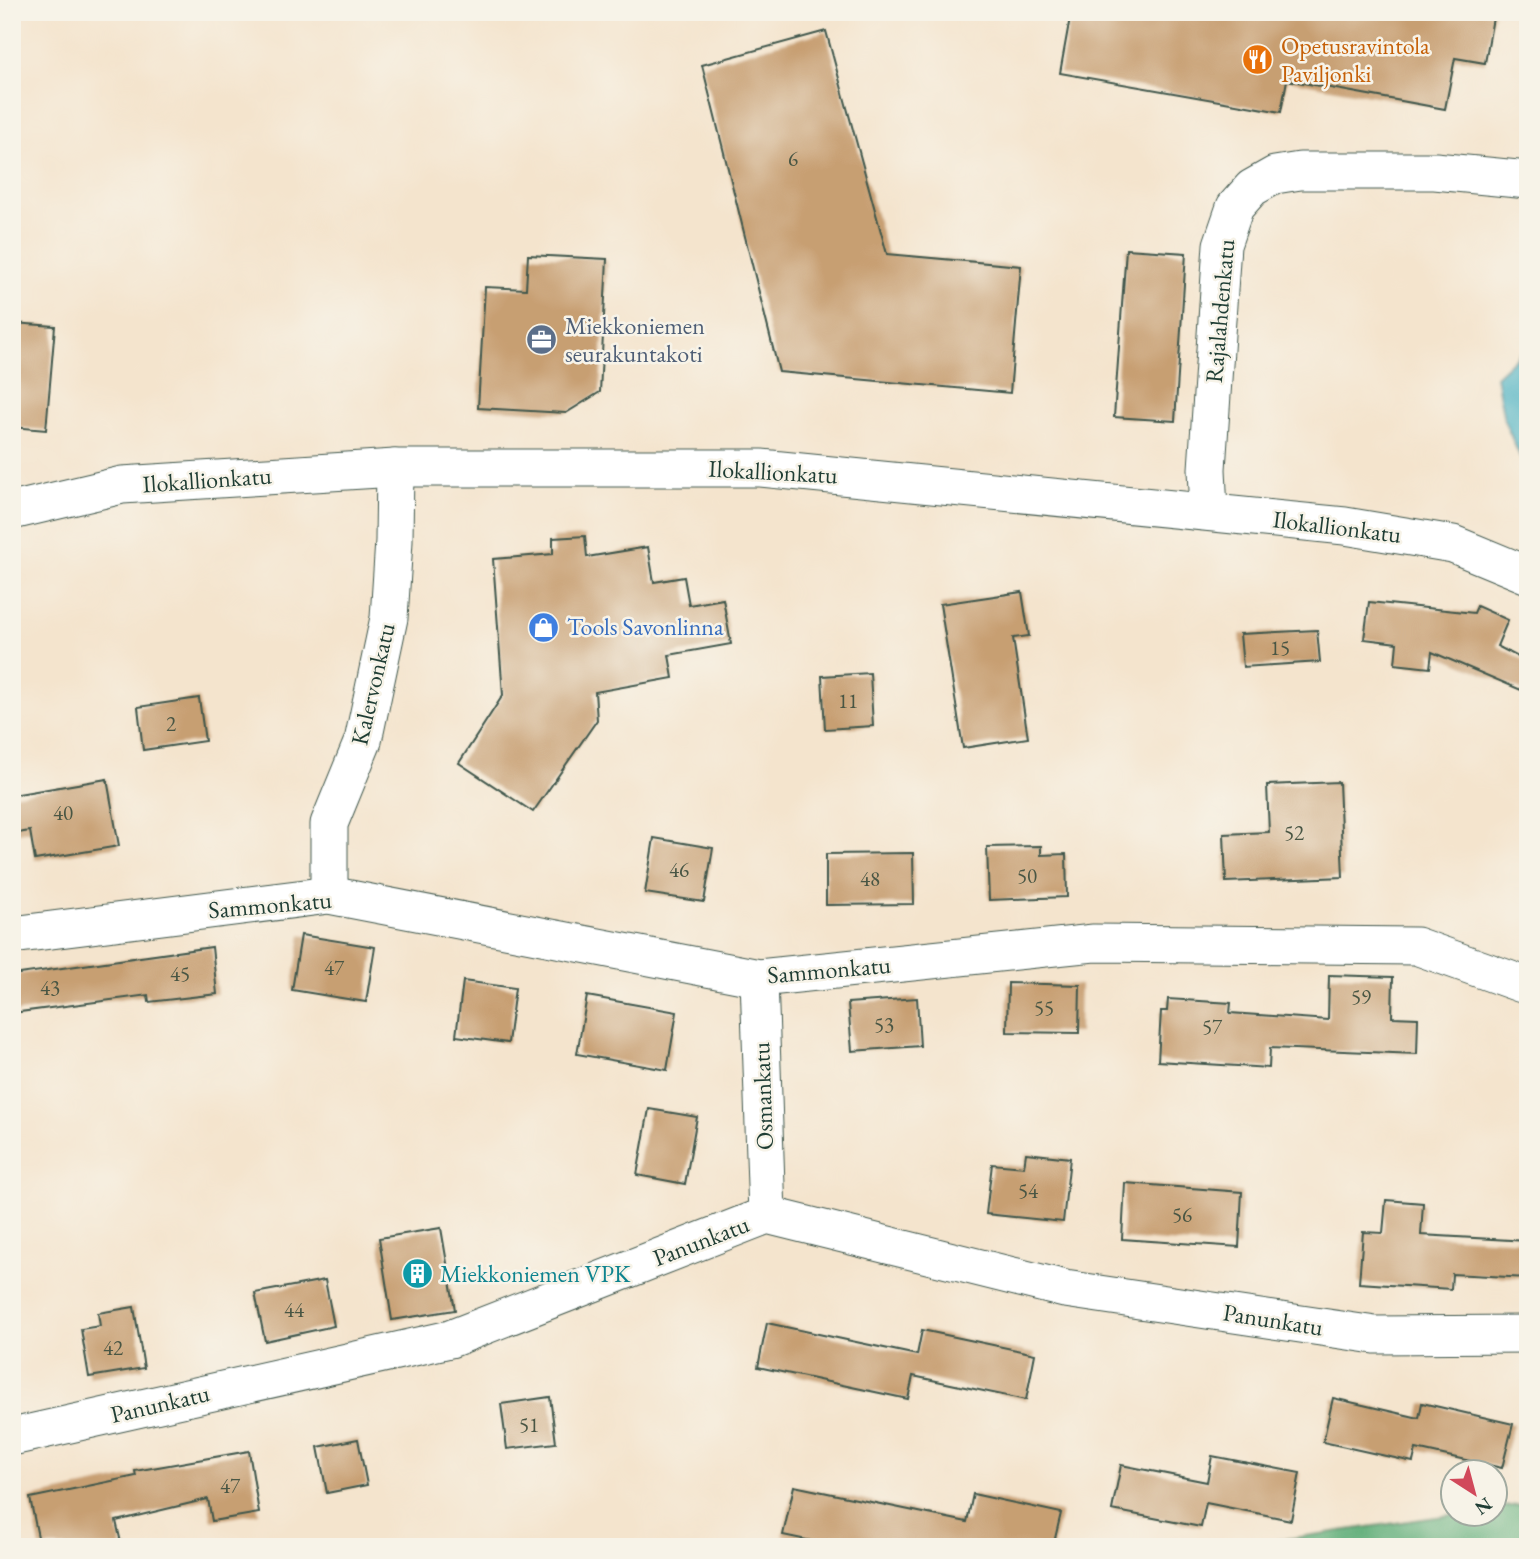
<svg xmlns="http://www.w3.org/2000/svg" width="1540" height="1559" viewBox="0 0 1540 1559" font-family="'EB Garamond',serif">
<style>
.forest{fill:#5fad78;stroke:#3f7556;stroke-width:2}
.water{fill:#43aec1;stroke:#31767a;stroke-width:2}
.building{fill:#c79f72}
.lines{fill:none;stroke-linecap:round;stroke-linejoin:round}
.minor-casing{stroke:#3f564b;stroke-width:39}
.minor{stroke:#fff;stroke-width:37}
.labels{text-anchor:middle;stroke-width:5;stroke-linejoin:round;paint-order:stroke}
.number-label{font-size:21px;fill:#495644}
.food-label{font-size:24px;fill:#c56008;stroke:#f7f3e8;text-anchor:start}
.street-label{font-size:24px;fill:#1f3d34;stroke:#f7f3e8}
.service-label{font-size:24px;fill:#4e5e75;stroke:#f7f3e8;text-anchor:start}
.shop-label{font-size:24px;fill:#366cbe;stroke:#f7f3e8;text-anchor:start}
.culture-label{font-size:24px;fill:#0d838f;stroke:#f7f3e8;text-anchor:start}
</style>
<rect width="100%" height="100%" fill="#f7f3e8"/>
<filter id="ink" filterUnits="userSpaceOnUse"><feTurbulence type="fractalNoise" baseFrequency=".0143" numOctaves="2"/><feDisplacementMap in="SourceGraphic" scale="14" xChannelSelector="R" yChannelSelector="G"/><feConvolveMatrix kernelMatrix="1 2 1 2 8 2 1 2 1" color-interpolation-filters="sRGB"/></filter>
<filter id="wash" filterUnits="userSpaceOnUse"><feTurbulence type="fractalNoise" baseFrequency=".00686" numOctaves="4" result="noise"/><feDisplacementMap in="SourceGraphic" scale="28" xChannelSelector="R" yChannelSelector="G"/><feGaussianBlur stdDeviation="1.57" result="paint"/><feColorMatrix in="noise" values="0 0 0 0 0 0 0 0 0 0 0 0 0 0 0 0 0 1.4 0 .05"/><feComposite in="paint" operator="in"/></filter>
<g filter="url(#wash)">
<rect width="100%" height="100%" fill="#f4e4cd"/>
<path class="forest" d="M1528 1504V1547H1231L1457 1514H1494L1495 1508Z"/>
<path class="water" d="M1528 346V462L1521 459 1504 420 1496 376Z"/>
<g id="blocks">
<g class="building">
<path d="M1071 12H1494L1485 63 1455 58 1445 109 1287 80 1281 112 1060 73Z"/>
<path d="M826 31 887 254 1021 266 1010 393 779 372 702 65Z"/>
<path d="M1126 249 1186 253 1175 421 1114 417Z"/>
<path d="M528 255 607 259 600 392 566 413 478 408 485 287 526 289Z"/>
<path d="M12 323 55 326 46 430 12 427Z"/>
<path d="M585 536 587 557 648 547 654 582 684 577 689 605 723 599 731 644 669 655 673 678 595 692 597 720 533 812 459 763 503 695 493 559 553 554V538Z"/>
<path d="M1022 592 1029 636 1013 638 1028 738 963 748 940 604Z"/>
<path d="M1369 602 1474 613 1477 606 1508 620 1497 646 1528 662V693L1432 652 1430 668 1395 664 1397 643 1364 639Z"/>
<path d="M1317 630 1320 662 1243 667 1240 634Z"/>
<path d="M870 673 873 726 825 729 822 676Z"/>
<path d="M199 698 205 741 143 750 138 707Z"/>
<path d="M107 779 119 846 35 860 30 831 12 834V795Z"/>
<path d="M1339 782 1343 877 1226 882 1224 834 1269 832 1267 785Z"/>
<path d="M654 838 713 848 704 902 645 893Z"/>
<path d="M1041 846V855L1066 854 1067 897 989 900 987 847Z"/>
<path d="M913 853 914 904 826 905V854Z"/>
<path d="M301 935 375 947 366 1002 292 990Z"/>
<path d="M212 947 217 994 149 1002 148 995 12 1013V975Z"/>
<path d="M1329 975 1393 977 1392 1017 1418 1018 1417 1054 1270 1048 1269 1068 1158 1061 1161 1011H1167L1168 999 1231 1003 1230 1013 1328 1020Z"/>
<path d="M463 981 515 988 508 1043 456 1036Z"/>
<path d="M1008 983 1080 985 1079 1033 1007 1032Z"/>
<path d="M587 996 677 1012 667 1070 577 1054Z"/>
<path d="M917 998 920 1046 852 1051 848 1003Z"/>
<path d="M649 1109 697 1117 685 1184 637 1175Z"/>
<path d="M1026 1153 1070 1158 1063 1222 986 1214 992 1164 1024 1167Z"/>
<path d="M1125 1183 1242 1192 1239 1247 1122 1239Z"/>
<path d="M1386 1200 1423 1203 1421 1235 1528 1241V1278L1452 1274 1451 1289 1359 1283 1363 1232 1383 1233Z"/>
<path d="M441 1228 455 1310 392 1320 379 1238Z"/>
<path d="M325 1280 334 1326 265 1341 255 1293Z"/>
<path d="M134 1307 144 1368 89 1377 81 1329 100 1326 98 1313Z"/>
<path d="M767 1323 917 1355 922 1330 1035 1354 1026 1400 913 1376 908 1399 758 1367Z"/>
<path d="M550 1397 556 1443 507 1449 501 1404Z"/>
<path d="M1333 1398 1419 1418 1422 1403 1513 1424 1502 1468 1416 1449 1413 1462 1323 1442Z"/>
<path d="M358 1439 367 1485 327 1493 318 1447Z"/>
<path d="M249 1451 259 1513 212 1521 208 1499 116 1521 122 1547H40L30 1498 136 1476 135 1471Z"/>
<path d="M1212 1456 1300 1473 1291 1520 1206 1503 1201 1527 1112 1510 1121 1465 1207 1482Z"/>
<path d="M794 1486 967 1522 973 1494 1061 1513 1053 1547H840L783 1535Z"/>
</g>
</g>
</g>
<g filter="url(#ink)">
<use href="#blocks" fill-opacity="0" stroke="#3f564b" stroke-width="2"/>
<g class="lines">
<defs>
<g id="minor">
<path d="M12 511 122 485 395 468H761L1345 526 1453 544 1528 575"/>
<path d="M1209 512 1207 469 1222 245 1235 207 1252 188 1275 175 1300 171H1435L1528 180"/>
<path d="M329 895V824L363 741 389 618 394 541 395 468"/>
<path d="M12 935 329 895 759 978 1094 943 1416 946 1522 984"/>
<path d="M759 978 767 1215"/>
<path d="M12 1437 450 1339 767 1215 1065 1289 1375 1335 1528 1334"/>
</g>
</defs>
<use href="#minor" class="minor-casing"/>
<use href="#minor" class="minor"/>
</g>
</g>
<defs>
<symbol id="restaurant-disc" viewBox="-11 -11 22 22"><circle r="9.5" fill="#e8710a" stroke="#f7f3e8"/><path d="M-5-6h1v4h1v-4h1v4h1v-4h1v5L-1.5 .5V6h-2V.5L-5-1ZM5-6V6H3V1.5H1.5Q1.5-4 5-6Z" fill="#fff"/></symbol>
<symbol id="office-disc" viewBox="-11 -11 22 22"><circle r="9.5" fill="#5c6f8a" stroke="#f7f3e8"/><path d="M-6-3h4V-5.5h4V-3h4V5H-6ZM-1-4.5V-3h2v-1.5ZM-6 0V1H6V0Z" fill="#fff"/></symbol>
<symbol id="shop-disc" viewBox="-11 -11 22 22"><circle r="9.5" fill="#3f7fe0" stroke="#f7f3e8"/><path d="M-5-2.5h2.3a2.7 3.5 0 0 1 5.4 0H5L5.5 6h-11ZM-1.5-2.5h3a1.5 2.3 0 0 0-3 0Z" fill="#fff"/></symbol>
<symbol id="building-disc" viewBox="-11 -11 22 22"><circle r="9.5" fill="#0f9aa8" stroke="#f7f3e8"/><path d="M-4-6H4V6H1V3H-1V6H-4ZM-2.5-4.3h1.7v1.8h-1.7ZM.8-4.3h1.7v1.8H.8ZM-2.5-1h1.7V.8h-1.7ZM.8-1h1.7V.8H.8Z" fill="#fff"/></symbol>
</defs>
<g fill-rule="evenodd">
<use href="#restaurant-disc" x="1240" y="42" width="35" height="35"/>
<use href="#office-disc" x="524" y="322" width="35" height="35"/>
<use href="#shop-disc" x="526" y="610" width="35" height="35"/>
<use href="#building-disc" x="400" y="1256" width="35" height="35"/>
</g>
<g class="labels">
<g class="number-label">
<text x="793" y="166">6</text>
<text x="1280" y="655">15</text>
<text x="848" y="708">11</text>
<text x="171" y="731">2</text>
<text x="63" y="820">40</text>
<text x="1294" y="840">52</text>
<text x="679" y="877">46</text>
<text x="1027" y="883">50</text>
<text x="870" y="886">48</text>
<text x="334" y="975">47</text>
<text x="180" y="981">45</text>
<text x="50" y="995">43</text>
<text x="1361" y="1004">59</text>
<text x="1044" y="1015">55</text>
<text x="884" y="1032">53</text>
<text x="1212" y="1034">57</text>
<text x="1028" y="1198">54</text>
<text x="1182" y="1222">56</text>
<text x="294" y="1317">44</text>
<text x="113" y="1355">42</text>
<text x="529" y="1432">51</text>
<text x="230" y="1493">47</text>
</g>
<g class="food-label">
<text x="1281" y="54">Opetusravintola<tspan x="1281" dy="28">Paviljonki</tspan></text>
</g>
<g class="street-label">
<text transform="translate(1220 311) rotate(-85)" y="8">Rajalahdenkatu</text>
<text transform="translate(773 472) rotate(3)" y="8">Ilokallionkatu</text>
<text transform="translate(207 480) rotate(-4)" y="8">Ilokallionkatu</text>
<text transform="translate(1337 527) rotate(7)" y="8">Ilokallionkatu</text>
<text transform="translate(373 684) rotate(-77)" y="8">Kalervonkatu</text>
<text transform="translate(270 905) rotate(-5)" y="8">Sammonkatu</text>
<text transform="translate(829 970) rotate(-5)" y="8">Sammonkatu</text>
<text transform="translate(763 1096) rotate(-92)" y="8">Osmankatu</text>
<text transform="translate(701 1241) rotate(-21)" y="8">Panunkatu</text>
<text transform="translate(1273 1320) rotate(9)" y="8">Panunkatu</text>
<text transform="translate(160 1404) rotate(-13)" y="8">Panunkatu</text>
</g>
<g class="service-label">
<text x="565" y="334">Miekkoniemen<tspan x="565" dy="28">seurakuntakoti</tspan></text>
</g>
<g class="shop-label">
<text x="567" y="635">Tools Savonlinna</text>
</g>
<g class="culture-label">
<text x="440" y="1282">Miekkoniemen VPK</text>
</g>
</g>
<rect width="1540" height="1559" fill="none" stroke="#f7f3e8" stroke-width="42"/>
<g transform="translate(1474 1493) rotate(144)"><circle r="33" fill="#f7f3e8" stroke="#a1aaa0" stroke-width="2"/>
<path d="M0-5L12 26L0 18L-12 26Z" fill="#d1495b"/>
<text y="-10" font-size="19" font-weight="bold" text-anchor="middle" fill="#1f3d34">N</text>
</g>
</svg>
